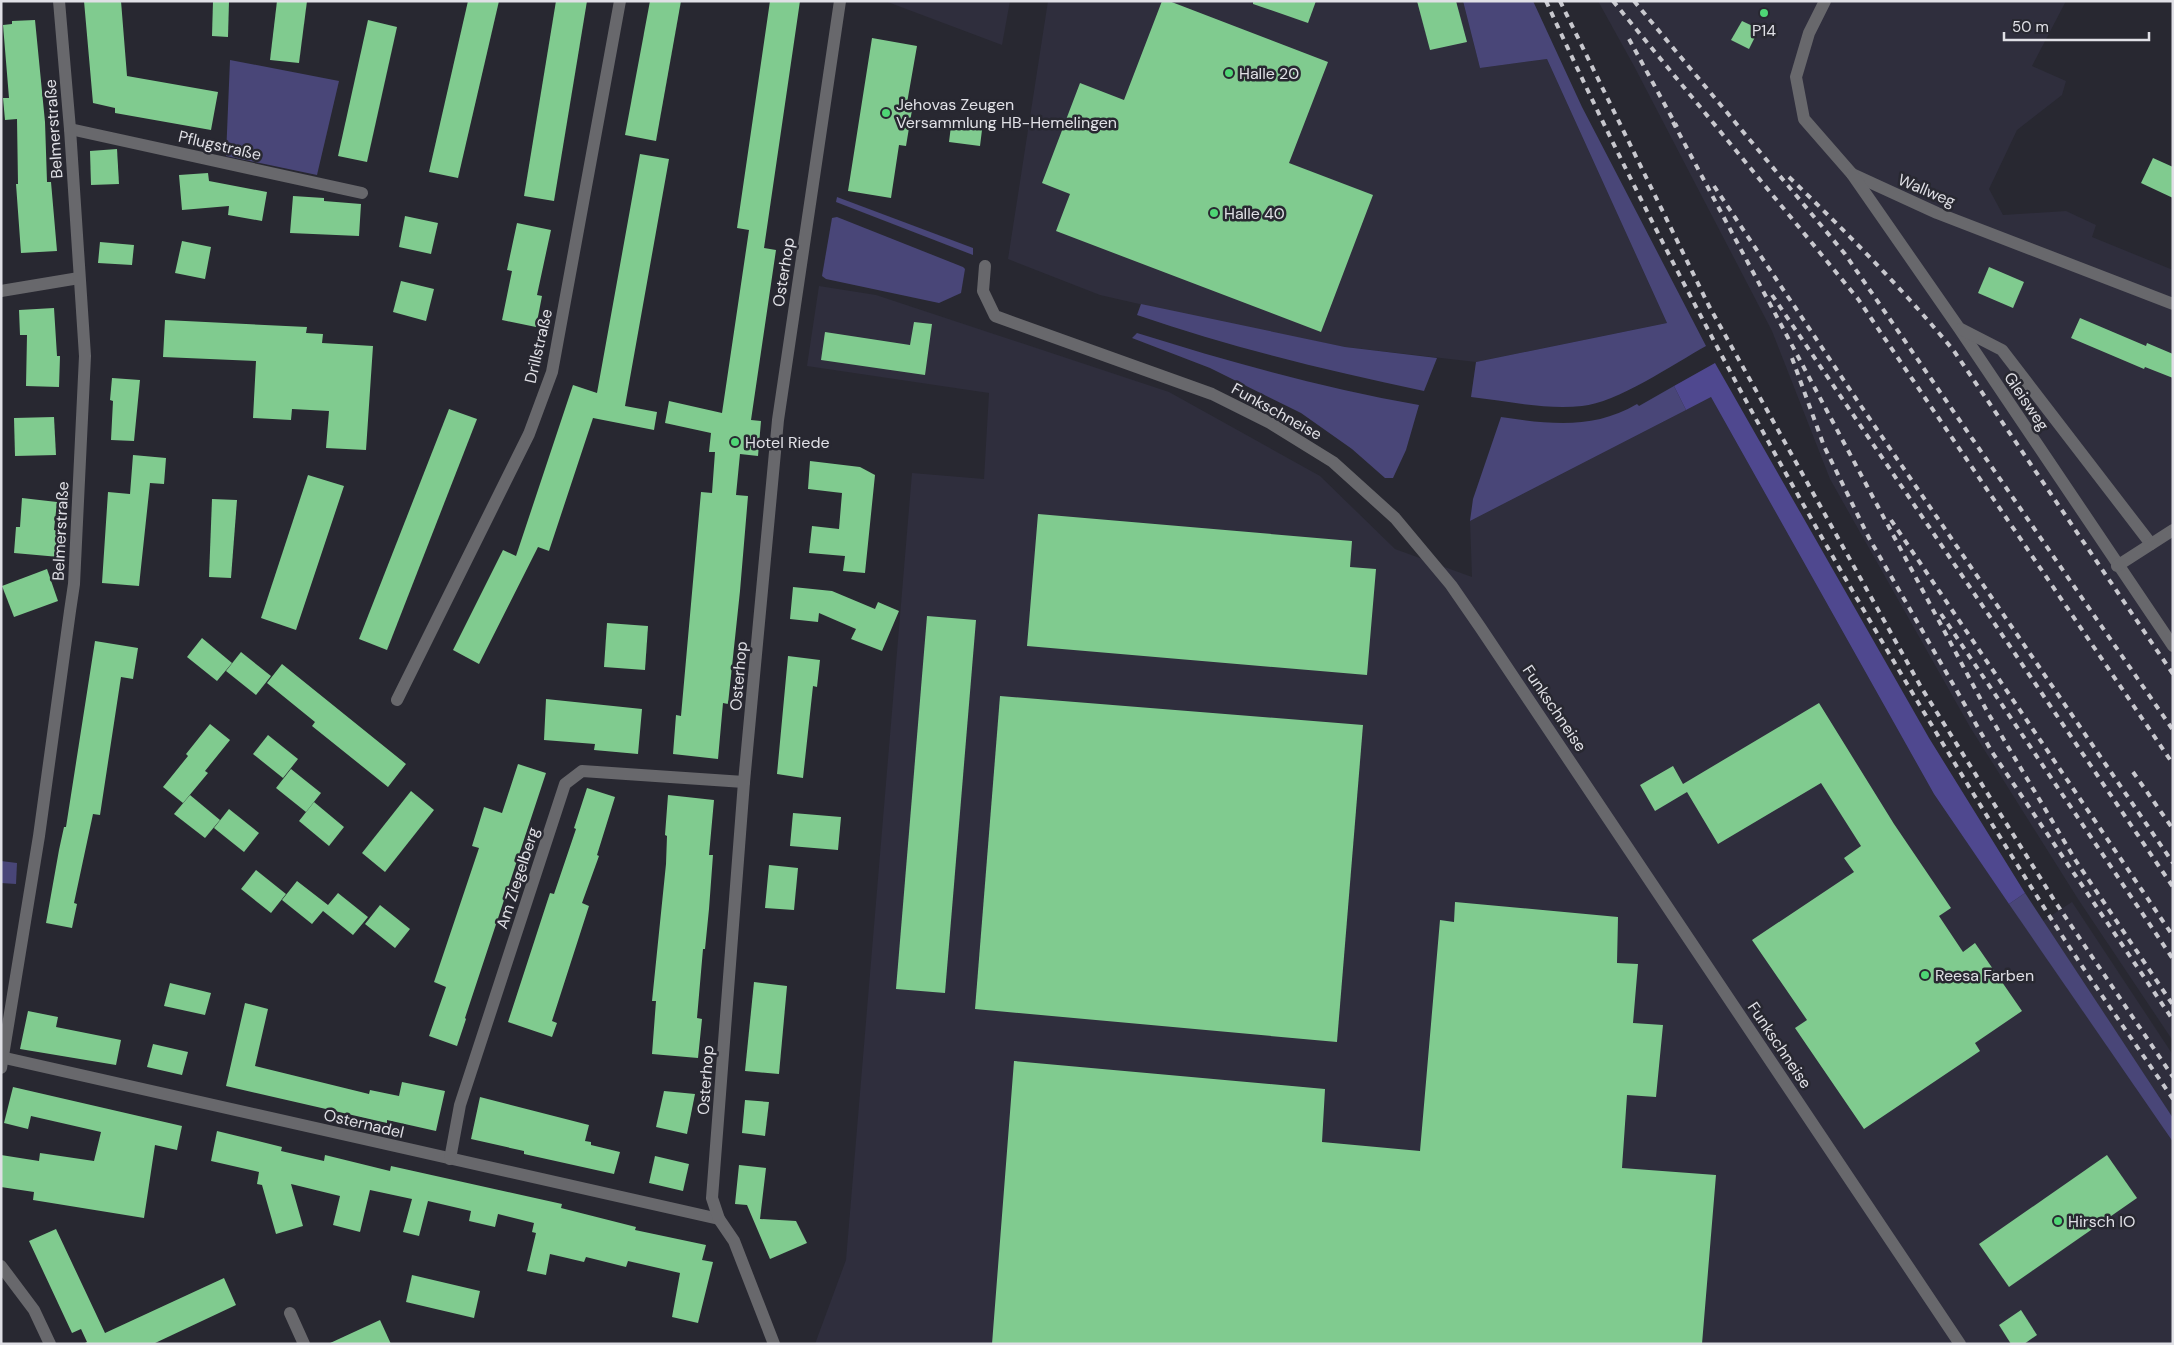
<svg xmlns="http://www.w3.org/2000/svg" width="2174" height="1345" viewBox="0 0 2174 1345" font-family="'DM Sans',sans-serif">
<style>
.built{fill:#2f2e3d}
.green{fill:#494678}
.forest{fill:#4f488f}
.building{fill:#80cb8f}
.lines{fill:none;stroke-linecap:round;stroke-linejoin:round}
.minor{stroke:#68686c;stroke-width:12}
.rail{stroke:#c8c8ce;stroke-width:4;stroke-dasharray:6 6;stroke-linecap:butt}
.poi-dot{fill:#4ed675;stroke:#282831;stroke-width:2}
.labels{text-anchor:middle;stroke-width:5;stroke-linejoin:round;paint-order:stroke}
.poi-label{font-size:16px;fill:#e0e0e6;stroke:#282831;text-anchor:start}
.street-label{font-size:16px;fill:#e0e0e6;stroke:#282831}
</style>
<rect width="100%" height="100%" fill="#282831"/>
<g class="built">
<path d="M885 1H1010L1002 45Z"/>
<path d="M1048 1H1463L1480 68 1547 59 1667 323 1476 362 1345 347 1218 322 1100 295 1008 259Z"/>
<path d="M1598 1H2066L2032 66 2066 81 2062 95 2017 130 1989 189 2003 215 2066 211 2096 225 2092 237 2173 270V1041L2078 899 1970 727 1830 479 1772 331 1634 66Z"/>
<path d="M819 286 876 295 1169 392 1320 476 1395 549 1472 577 1470 521 1711 397 1934 794 2173 1142V1344H815L846 1260 912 473 984 479 989 393 807 366Z"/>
<path d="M2072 902 2173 1055V1118L2043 921Z"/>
</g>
<g class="green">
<path d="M1463 1H1533L1582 107 1706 346C1674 364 1616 403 1582 406 1546 410 1507 401 1471 397L1476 362 1667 323 1547 59 1480 68Z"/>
<path d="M230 60 339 81 317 175 226 156Z"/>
<path d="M837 197 973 248V255L836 202Z"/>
<path d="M837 217 963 267 965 269 961 293 939 303 826 279 822 276 832 218Z"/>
<path d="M1141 304 1345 347 1437 358 1424 391C1325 370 1233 348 1137 315Z"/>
<path d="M1137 333C1230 362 1323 388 1419 405L1406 450 1393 478H1385L1352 449 1301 413 1210 368 1132 338Z"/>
<path d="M1674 386 1686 410 1470 521 1473 499 1501 417C1549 424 1593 430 1637 404L1639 406Z"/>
<path d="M1 861 17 863 16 884 1 883Z"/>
<path d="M2025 893 2173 1118V1142L2009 904Z"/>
</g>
<path class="forest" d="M1715 363 1929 738 2025 893 2009 904 1934 794 1711 397 1686 410 1674 386Z"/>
<g class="building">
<path d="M84 1H121L127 76 218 92 211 130 115 113V108L93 103Z"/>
<path d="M213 1H229L228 37 212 36Z"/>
<path d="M277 1H307L299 63 270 60Z"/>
<path d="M468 1H499L458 178 429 172Z"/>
<path d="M556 1H587L554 201 524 196Z"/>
<path d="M650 1H681L656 141 625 135Z"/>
<path d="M770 1H800L764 248 776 250 751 420 761 421 758 456 740 454 736 495 748 496 740 591 728 704 723 703 718 759 673 754 676 715 681 716 701 492 712 493 715 452H709L711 433 665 423 669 401 722 413 749 230 737 228Z"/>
<path d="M1162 1H1169L1328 62 1289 163 1373 195 1321 332 1056 231 1070 194 1042 183 1080 83 1124 100Z"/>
<path d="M1253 1H1316L1308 23 1253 4Z"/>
<path d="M1417 1H1456L1467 42 1430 50Z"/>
<path d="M35 20 45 122 47 182H51L57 251 21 253 16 184H18L17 119 5 120 3 98H9L3 25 12 24V21Z"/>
<path d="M368 20 397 27 367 162 338 156Z"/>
<path d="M1742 21 1759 29 1749 49 1731 40Z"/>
<path d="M872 38 917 46 907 103 913 104 906 146 899 145 891 198 848 191Z"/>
<path d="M951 126 982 130 980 146 949 142Z"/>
<path d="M117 149 119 184 91 185 90 151Z"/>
<path d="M640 154 669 159 625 406 657 412 654 430 593 418 549 551 538 547 479 664 453 650 503 550 516 556 573 385 597 393Z"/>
<path d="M2153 158 2173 167V198L2141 183Z"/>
<path d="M208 173 209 181 267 192 262 221 228 215 229 206 182 210 179 175Z"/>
<path d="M293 196 324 198V201L361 204 359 236 290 233Z"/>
<path d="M405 216 438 223 431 254 399 247Z"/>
<path d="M517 223 551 230 537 295 542 296 536 327 502 320 512 271 507 270Z"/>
<path d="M182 241 211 247 205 279 175 273Z"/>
<path d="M100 242 134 245 132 265 98 263Z"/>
<path d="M1989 267 2024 282 2013 308 1978 293Z"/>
<path d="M401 281 434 289 426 321 393 312Z"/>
<path d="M54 308 57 356H60L59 387 26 386 27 335H20L19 310Z"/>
<path d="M2080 318 2146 346 2147 343 2173 354V378L2145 367 2144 369 2071 338Z"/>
<path d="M165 320 307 327 306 333 323 334 322 343 373 346 366 450 326 448 329 411 292 409 291 420 253 418 256 361 163 357Z"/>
<path d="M914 322 932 324 925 375 821 360 825 332 910 345Z"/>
<path d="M112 378 140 380 134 441 111 440 113 401 110 400Z"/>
<path d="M449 409 477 419 387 650 359 639Z"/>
<path d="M54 417 56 455 15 456 14 418Z"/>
<path d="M133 455 166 458 164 484 150 483 139 586 102 583 108 492 130 494Z"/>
<path d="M810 461 860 467 875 475 865 573 843 571 845 556 809 553 812 526 839 529 842 493 808 489Z"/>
<path d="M308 475 344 486 296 630 261 618Z"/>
<path d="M22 498 57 502 54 530 61 531 59 557 14 553 16 527H20Z"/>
<path d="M212 499 237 500 231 578 209 577Z"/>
<path d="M1038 514 1352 541 1350 567 1376 569 1367 675 1027 646Z"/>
<path d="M47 569 58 601 14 617 2 586Z"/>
<path d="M793 587 832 591 875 609 878 602 899 611 882 651 851 639 856 629 819 613 818 622 790 619Z"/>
<path d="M927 616 976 620 945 993 896 989Z"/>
<path d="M607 623 648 626 645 670 604 667Z"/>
<path d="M202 638 232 663 217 681 187 657Z"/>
<path d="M95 641 138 648 133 679 121 677 100 815 93 814 74 903 77 904 72 928 46 923 59 850 64 827H66Z"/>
<path d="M241 652 271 676 256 695 226 671Z"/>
<path d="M788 656 820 660 817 687 813 686 803 778 777 774Z"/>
<path d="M282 664 406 764 388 787 312 726 315 722 267 683Z"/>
<path d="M1000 696 1363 725 1337 1042 975 1009Z"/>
<path d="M546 699 642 709 638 754 594 750 595 744 544 740Z"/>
<path d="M1819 703 1894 824 1951 908 1939 916 1963 952 1975 943 2022 1011 1975 1043 1980 1051 1864 1129 1795 1028 1807 1020 1752 940 1854 872 1844 858 1861 846 1821 783 1718 844 1687 792 1655 811 1640 785 1673 766 1683 784Z"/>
<path d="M210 724 230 740 205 771 208 773 183 803 163 787 188 756 186 754Z"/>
<path d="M268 735 298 759 283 778 253 754Z"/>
<path d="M518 764 546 773 465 1018 466 1019 457 1046 429 1036 446 987 434 982 479 848 472 846 484 807 502 813Z"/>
<path d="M291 769 321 793 306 812 276 788Z"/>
<path d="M587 788 615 797 597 855 599 856 582 903 589 906 552 1021 557 1023 552 1037 508 1022 550 893 554 894 576 829 574 828Z"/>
<path d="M411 791 434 810 385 872 362 853Z"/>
<path d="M190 795 220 820 205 838 174 814Z"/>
<path d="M668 795 714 800 709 855H713L709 909 705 949H703L697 1018 702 1019 698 1058 652 1054 656 1001H652L666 864 667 836 665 835Z"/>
<path d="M314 802 344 827 329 846 299 821Z"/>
<path d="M229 809 259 833 244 852 214 828Z"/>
<path d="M793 813 841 817 838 850 790 846Z"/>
<path d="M769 865 798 868 794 910 765 908Z"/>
<path d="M256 870 286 894 271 913 241 889Z"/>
<path d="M297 881 328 905 338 893 368 917 353 935 323 911 312 924 282 900Z"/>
<path d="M1455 902 1618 917 1617 963 1638 964 1633 1023 1663 1025 1656 1097 1627 1095 1622 1168 1716 1175 1702 1344H992L1014 1061 1325 1089 1322 1142 1420 1151 1440 920 1454 922Z"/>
<path d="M380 905 410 929 395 948 365 924Z"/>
<path d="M754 982 787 986 779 1074 745 1071Z"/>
<path d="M170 983 211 993 205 1015 164 1006Z"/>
<path d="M245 1003 268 1009 255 1066 369 1094 370 1090 399 1096 402 1082 445 1091 436 1131 387 1120V1123L226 1086Z"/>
<path d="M28 1011 58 1017 56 1027 121 1040 116 1065 20 1049Z"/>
<path d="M153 1044 188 1052 182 1075 147 1067Z"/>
<path d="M13 1087 182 1126 177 1150 155 1145 144 1218 33 1200 34 1192 1 1187V1155L39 1161 40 1153 94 1161 101 1132 31 1116 28 1129 4 1123Z"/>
<path d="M664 1091 695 1094 687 1134 656 1127Z"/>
<path d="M480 1097 589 1125 585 1141 591 1142V1145L620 1152 614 1174 524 1154V1151L471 1139Z"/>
<path d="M745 1100 769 1102 765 1136 742 1133Z"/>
<path d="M217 1131 282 1147 281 1151 324 1161 325 1155 390 1171 391 1166 562 1204 561 1208 636 1227 635 1230 706 1245 702 1260 713 1262 698 1323 672 1317 680 1273 628 1261 626 1267 586 1257 584 1262 550 1254 546 1275 527 1271 536 1233 532 1232 534 1223 498 1214 495 1227 469 1221 471 1211 428 1201 419 1236 403 1232 412 1199 370 1190 360 1232 333 1225 340 1196 291 1184 303 1226 276 1234 262 1185 257 1184 259 1172 211 1161Z"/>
<path d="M2107 1155 2137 1198 2009 1287 1979 1244Z"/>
<path d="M655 1156 689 1164 683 1191 649 1183Z"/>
<path d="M739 1165 766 1168 760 1219 796 1221 807 1243 770 1259 747 1205 735 1204Z"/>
<path d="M56 1229 105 1333 224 1278 236 1305 153 1344H83L87 1342 81 1329 72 1333 29 1241Z"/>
<path d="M412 1275 480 1291 474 1318 406 1302Z"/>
<path d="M2021 1310 2037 1335 2024 1344H2011L1999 1325Z"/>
<path d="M380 1320 391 1344H328Z"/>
</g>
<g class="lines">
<g class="minor">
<path d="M1825 1 1809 33 1796 77 1804 119 1852 174 1937 213 2173 304"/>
<path d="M70 129 362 193"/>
<path d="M1852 174 1959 328 2173 646"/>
<path d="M985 266 983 291 995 316 1212 394 1270 423 1333 462 1395 518 1451 585 1480 627 1960 1344"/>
<path d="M1 291 79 278"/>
<path d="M1961 329 2002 350 2151 544"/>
<path d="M2117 566 2173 530"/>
<path d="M397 700 529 434 552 372 620 1"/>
<path d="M1 1057 719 1219"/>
<path d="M1 1068 39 836 70 611 74 584 85 356 70 129 59 1"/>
<path d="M450 1159 460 1105 565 784 582 771 744 782"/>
<path d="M1 1266 34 1310 50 1344"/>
<path d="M290 1313 304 1344"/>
<path d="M774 1344 734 1241 719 1219 712 1198 744 782 778 420 840 1"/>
</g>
<g class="rail">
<path d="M1546 1C1690 316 1861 617 2045 909 2086 974 2130 1036 2173 1099"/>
<path d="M1560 1 1709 306 1921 687 2056 903 2173 1077"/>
<path d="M1613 1 1858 299 2173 764"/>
<path d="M1634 1 1845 254 2173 730"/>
<path d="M1629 39 1677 127"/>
<path d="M1673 122 1988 713 2076 861 2173 1005"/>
<path d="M1789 177C1848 234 1902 288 1954 351L2173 674"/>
<path d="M1714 186 1861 406 2173 863"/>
<path d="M1772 295 2173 887"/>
<path d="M1792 358 1824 446 1869 538 1992 752 2173 1020"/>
<path d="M1891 520 2173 936"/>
<path d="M1941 614 2173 959"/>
<path d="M2133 772 2173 829"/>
</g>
</g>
<g class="poi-dot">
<circle cx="1764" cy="13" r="5"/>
<circle cx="1229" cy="73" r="5"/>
<circle cx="886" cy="113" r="5"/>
<circle cx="1214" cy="213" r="5"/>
<circle cx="735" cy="442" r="5"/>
<circle cx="1925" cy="975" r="5"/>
<circle cx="2058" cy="1221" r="5"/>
</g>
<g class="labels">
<g class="poi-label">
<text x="1764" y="36" text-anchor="middle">P14</text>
<text x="1239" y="79">Halle 20</text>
<text x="896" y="110">Jehovas Zeugen<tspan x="896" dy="18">Versammlung HB-Hemelingen</tspan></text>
<text x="1224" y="219">Halle 40</text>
<text x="745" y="448">Hotel Riede</text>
<text x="1935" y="981">Reesa Farben</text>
<text x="2068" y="1227">Hirsch IO</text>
</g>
<g class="street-label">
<text transform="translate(53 129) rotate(-94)" y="6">Belmerstraße</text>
<text transform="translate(220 145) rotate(13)" y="6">Pflugstraße</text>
<text transform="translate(1927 190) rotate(23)" y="6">Wallweg</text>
<text transform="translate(783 272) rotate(-81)" y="6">Osterhop</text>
<text transform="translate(538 346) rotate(-77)" y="6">Drillstraße</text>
<text transform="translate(2027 401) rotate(56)" y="6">Gleisweg</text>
<text transform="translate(1277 411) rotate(29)" y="6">Funkschneise</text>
<text transform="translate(60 531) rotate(-87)" y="6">Belmerstraße</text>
<text transform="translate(738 676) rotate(-85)" y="6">Osterhop</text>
<text transform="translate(1555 708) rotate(56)" y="6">Funkschneise</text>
<text transform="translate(517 878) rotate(-72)" y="6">Am Ziegelberg</text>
<text transform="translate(1780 1045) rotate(56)" y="6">Funkschneise</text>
<text transform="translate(705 1080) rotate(-86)" y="6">Osterhop</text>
<text transform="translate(364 1123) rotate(13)" y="6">Osternadel</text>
</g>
</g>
<rect width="2174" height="1345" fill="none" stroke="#e0e0e6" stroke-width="5"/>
<path d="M2004 32v8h145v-8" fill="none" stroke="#e0e0e6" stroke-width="2.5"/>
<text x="2012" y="32" font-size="15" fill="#e0e0e6" stroke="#282831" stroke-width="4" paint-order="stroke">50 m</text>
</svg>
